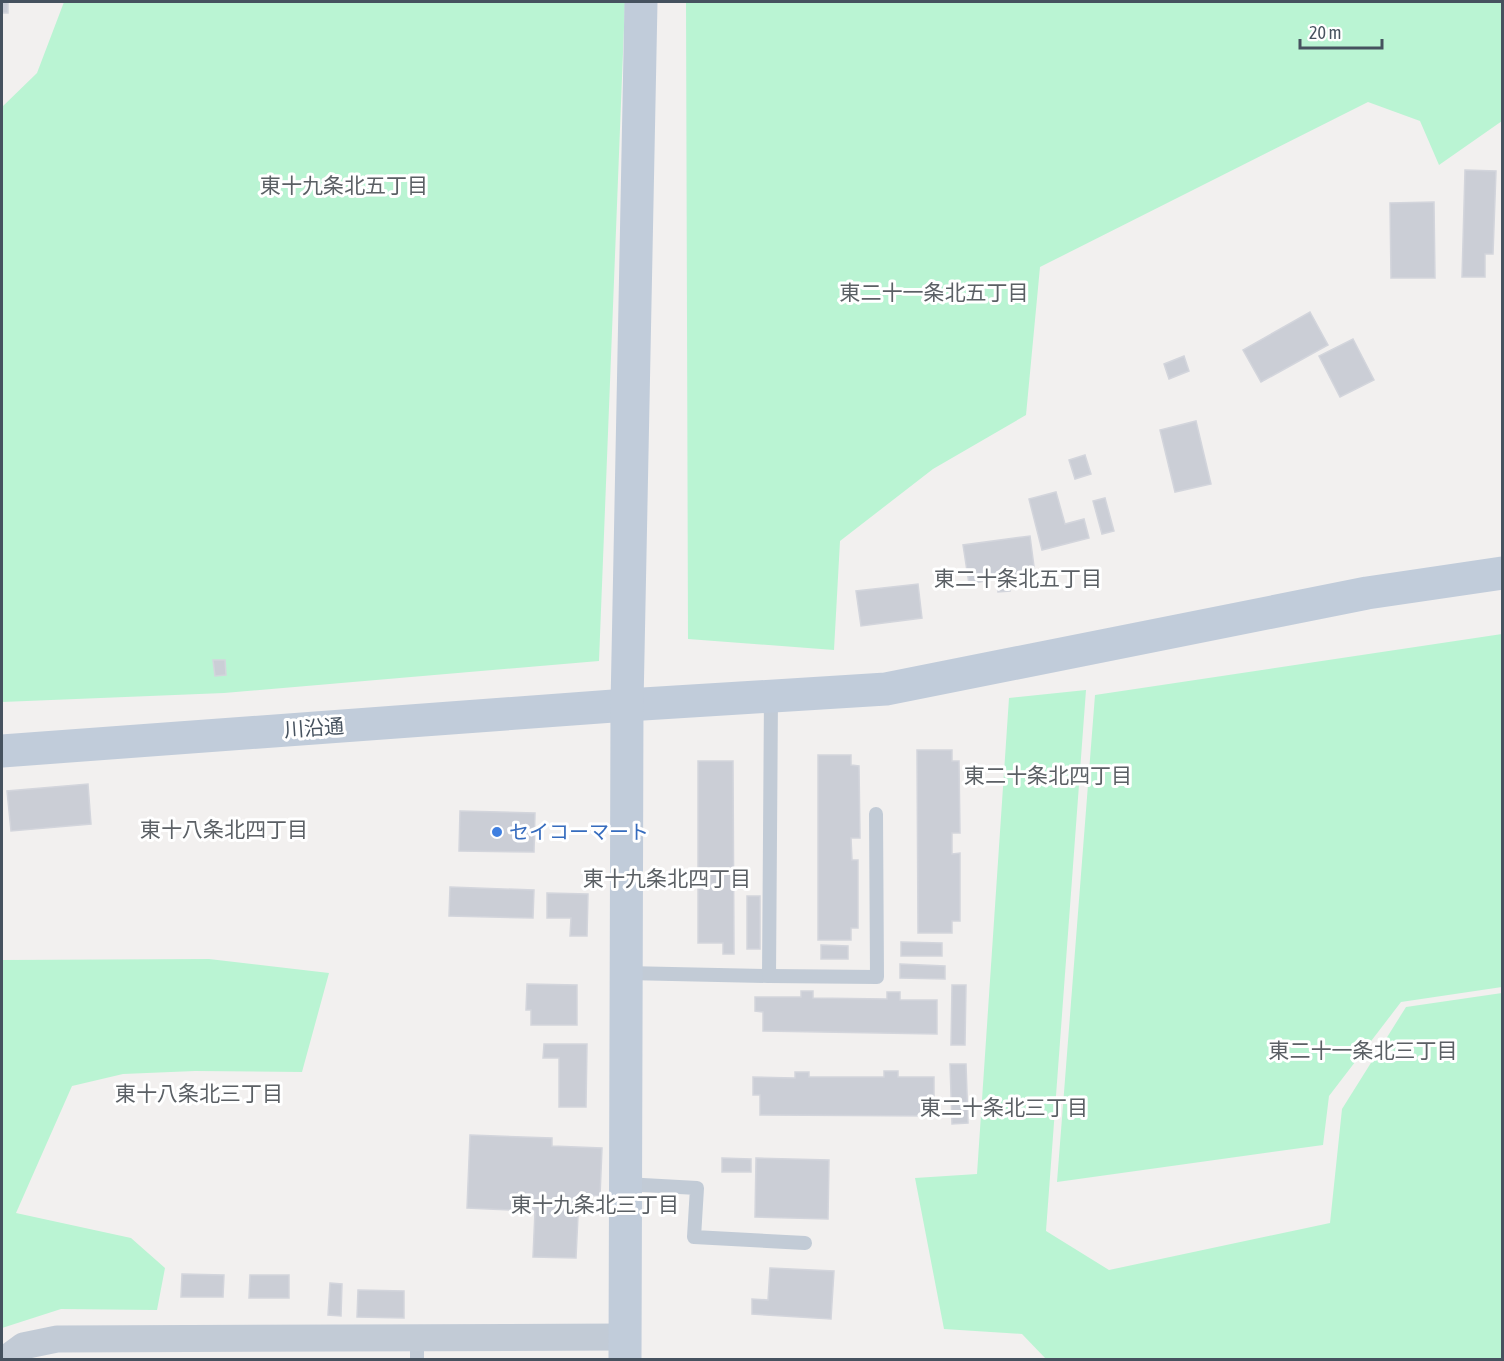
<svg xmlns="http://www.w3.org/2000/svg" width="1504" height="1361" viewBox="0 0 1504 1361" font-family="'Asap Condensed','Noto Sans JP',sans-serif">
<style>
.green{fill:#baf4d3}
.building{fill:#cbced6;stroke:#d3d5dc;stroke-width:1.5}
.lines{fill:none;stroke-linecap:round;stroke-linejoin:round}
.lane{stroke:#c2cbd6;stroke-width:14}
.street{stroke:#c2cbd6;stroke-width:27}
.secondary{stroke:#c1ccda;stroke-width:33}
.shop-dot{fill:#3f7fe0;stroke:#fff;stroke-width:2}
.labels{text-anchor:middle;stroke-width:6;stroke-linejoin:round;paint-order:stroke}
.street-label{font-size:20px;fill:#46525f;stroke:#fff}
.shop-label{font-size:20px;fill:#366cbe;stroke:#fff;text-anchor:start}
.neighbourhood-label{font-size:21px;fill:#5b6065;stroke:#fff}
</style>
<rect width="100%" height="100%" fill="#f2f0ef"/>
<g class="green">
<path d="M64 2H625L599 661 224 693 2 702V107L37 73Z"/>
<path d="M686 2H1502V121L1439 165 1420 121 1368 102 1040 267 1026 415 933 469 840 541 834 650 688 639Z"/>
<path d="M1502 634V987L1401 1002 1329 1096 1323 1145 1057 1182 1095 695Z"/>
<path d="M1086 690 1046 1231 1109 1270 1330 1223 1342 1109 1406 1007 1502 993V1359H1046L1022 1334 944 1329 915 1178 977 1174 1009 698Z"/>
<path d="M209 959 329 973 302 1072 195 1071 123 1074 72 1086 16 1213 131 1238 165 1268 157 1310 61 1309 2 1328V960Z"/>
</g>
<g class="building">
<rect x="2" y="2" width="6" height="11"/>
<path d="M1465 170 1496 171 1493 254H1485V277H1462Z"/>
<path d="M1434 202 1435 278H1391L1390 203Z"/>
<path d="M1310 312 1328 345 1261 382 1243 350Z"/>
<path d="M1353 339 1374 380 1340 397 1319 356Z"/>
<path d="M1184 356 1189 371 1169 379 1164 364Z"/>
<path d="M1196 421 1211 484 1175 492 1160 430Z"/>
<path d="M1085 455 1091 474 1075 479 1069 460Z"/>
<path d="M1056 492 1065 524 1084 519 1089 538 1042 550 1029 499Z"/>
<path d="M1105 498 1114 531 1102 534 1093 501Z"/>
<path d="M1030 536 1035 574 1009 578 1010 591 998 592 997 579 969 584 963 545Z"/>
<path d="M918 584 922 618 861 626 856 591Z"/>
<path d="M213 660H225L226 675 215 676Z"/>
<path d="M917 750H952V761H959L960 833H952V854L960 853V921H952V933H918Z"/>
<path d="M818 755H851V765L859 766 860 838H851L852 860H858V928H851V940H818Z"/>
<path d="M698 761H733L734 954H723V943H698Z"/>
<path d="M88 784 91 824 11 831 7 791Z"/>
<path d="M460 811 535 813 534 852 459 851Z"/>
<path d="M450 887 534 890 533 918 449 916Z"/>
<path d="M547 893 588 894 587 936H570L571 918H547Z"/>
<rect x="747" y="896" width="13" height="53"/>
<path d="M901 942 942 943V956H901Z"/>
<path d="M821 945 848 946V959H821Z"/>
<path d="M900 964 945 966V979L900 978Z"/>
<path d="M527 984 577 985V1025H531V1010H526Z"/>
<path d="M952 985H966L965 1045H951Z"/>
<path d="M801 991H813V998L887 999V992H900V1000H937V1034L763 1031V1012L755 1011V997H801Z"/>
<path d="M544 1044H587L586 1107H559V1058H543Z"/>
<path d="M950 1064H966L968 1123 952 1124Z"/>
<path d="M884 1071H898V1077H934V1116L760 1115V1095H753V1077L795 1078V1072H809V1077H884Z"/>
<path d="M470 1135 552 1138V1146L602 1148 600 1196 579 1195 576 1258 533 1257 535 1211 467 1208Z"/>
<path d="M722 1158 751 1159V1172H722Z"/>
<path d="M756 1158 829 1160 828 1219 755 1217Z"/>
<path d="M770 1268 834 1271 831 1319 752 1314V1299L768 1300Z"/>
<path d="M182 1274 224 1275 223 1297H181Z"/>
<path d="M250 1275H289V1298H249Z"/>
<path d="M330 1283 342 1284 341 1316 328 1315Z"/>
<path d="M358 1290 404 1291V1318L357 1317Z"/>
</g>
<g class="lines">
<g class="lane">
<path d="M626 973 769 976 771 696"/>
<path d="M769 976 877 977 876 814"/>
<path d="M625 1184 697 1188 694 1237 805 1243"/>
<path d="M417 1338V1360"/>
</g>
<path class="street" d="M4 1360 23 1346 57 1339 625 1337"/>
<g class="secondary">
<path d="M2 751 627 705 886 689 1367 593 1502 573"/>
<path d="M625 1360 627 705 641 2"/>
</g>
</g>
<circle class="shop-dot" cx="497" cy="832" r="6"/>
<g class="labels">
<g class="street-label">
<text transform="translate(314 728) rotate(-4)" y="7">川沿通</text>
</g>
<g class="shop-label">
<text x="509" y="839">セイコーマート</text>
</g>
<g class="neighbourhood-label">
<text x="344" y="193">東十九条北五丁目</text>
<text x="934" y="300">東二十一条北五丁目</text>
<text x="1018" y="586">東二十条北五丁目</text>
<text x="1048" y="783">東二十条北四丁目</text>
<text x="224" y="837">東十八条北四丁目</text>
<text x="667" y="886">東十九条北四丁目</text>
<text x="1363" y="1058">東二十一条北三丁目</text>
<text x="199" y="1101">東十八条北三丁目</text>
<text x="1004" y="1115">東二十条北三丁目</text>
<text x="595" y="1212">東十九条北三丁目</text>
</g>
</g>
<rect width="1504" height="1361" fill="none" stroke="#46525f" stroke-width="6"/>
<path d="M1300 39v9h82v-9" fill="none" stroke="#46525f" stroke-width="3"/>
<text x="1309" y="39" font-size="18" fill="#46525f" stroke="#ffffff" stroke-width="4.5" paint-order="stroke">20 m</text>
</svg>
